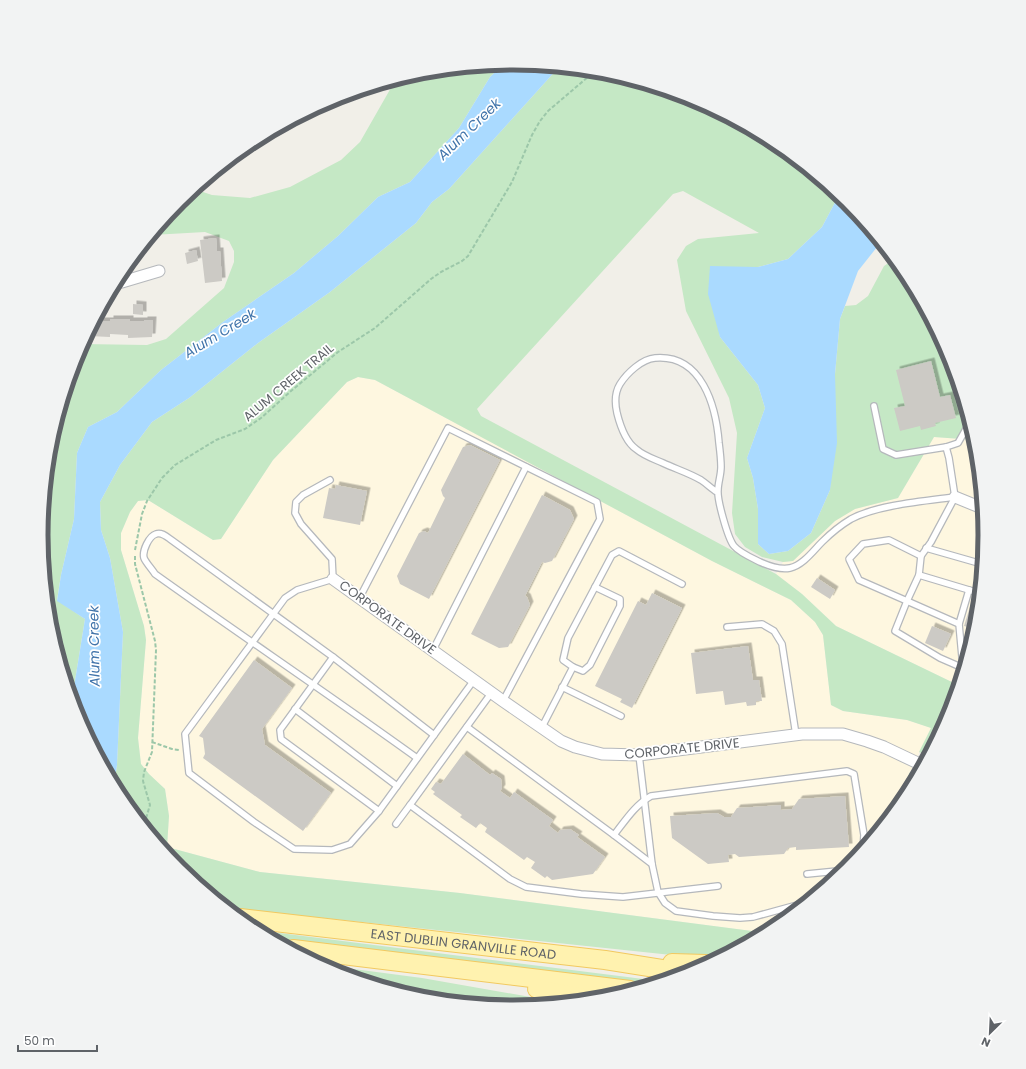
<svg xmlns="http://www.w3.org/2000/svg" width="1026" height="1069" viewBox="0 0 1026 1069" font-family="Poppins,sans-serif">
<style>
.commercial{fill:#fef7e0}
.green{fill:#c5e8c5}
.water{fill:#aadaff}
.building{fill:#cccac5;filter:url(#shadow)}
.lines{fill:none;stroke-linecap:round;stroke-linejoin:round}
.lane-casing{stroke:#b5b8bc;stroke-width:8}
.street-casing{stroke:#b5b8bc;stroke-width:13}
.primary-casing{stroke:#f2c960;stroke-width:20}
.path{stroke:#9cc7a9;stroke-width:2;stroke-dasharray:4 2;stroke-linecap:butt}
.lane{stroke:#fff;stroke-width:5.5}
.street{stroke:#fff;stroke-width:11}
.primary{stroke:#fff2af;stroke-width:18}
.labels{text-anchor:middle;stroke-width:3.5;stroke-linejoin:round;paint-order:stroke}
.street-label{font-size:13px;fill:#5f6368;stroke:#fff}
.water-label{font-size:14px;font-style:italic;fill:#4174aa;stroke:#fff}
.rim{fill:none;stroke:#5f6368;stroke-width:5}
</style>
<defs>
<filter id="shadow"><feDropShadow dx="3.5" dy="-3.5" stdDeviation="0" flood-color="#0004"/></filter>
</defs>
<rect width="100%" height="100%" fill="#f1efe8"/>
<g class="commercial">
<path d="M358 377 375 380 712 561 791 600 815 622 823 635 831 705 843 711 907 720 931 728 888 818 847 868 791 914 752 931 460 893 260 872 167 847 169 816 165 789 149 774 141 764 138 738 146 640 144 626 121 550V533L130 512 138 501 148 500 213 540 221 539 273 460 347 382Z"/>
<path d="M934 437 975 440 976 443 985 535 976 627 958 685 836 626 802 594 776 574 783 562 793 561 835 521 855 509 898 498Z"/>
</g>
<g class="green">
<path d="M505 63 490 77 459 128 410 182 378 197 338 236 294 273 223 322 161 370 117 412 88 427 77 453 74 519 61 575 57 600 85 619 72 699 50 626 41 534 44 506 50 481 47 479 50 442 77 354 82 344 147 345 166 339 224 288 234 262V251L229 241 205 232 152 235 179 201 194 189 212 195 250 198 290 187 341 160 360 142 396 79 421 72Z"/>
<path d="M559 67 605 72 694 99 775 142 839 195 822 227 788 259 758 267H710L720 337 758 385 765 408 747 458 753 478 758 509V544L769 554 788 551 811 533 830 490 835 374 840 319 845 306 856 305 868 296 884 266 893 260H895L906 272 949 354 975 440 934 437 898 498 855 509 835 521 793 561 783 562 762 557 745 547 735 534 732 513 737 433 729 398 686 311 677 260 686 246 698 239 759 233 683 191 673 194 477 409 481 416 776 574 802 594 836 626 958 685 949 715 927 756 919 752 931 728 907 720 843 711 831 705 823 635 815 622 791 600 712 561 375 380 358 377 347 382 273 460 221 539 213 540 148 500 138 501 130 512 121 533V550L144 626 146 640 138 738 141 764 149 774 165 789 169 816 167 847 260 872 460 893 752 931 791 914 775 927 717 958H700L228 908 179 868 120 797 114 785 117 765 123 632 110 558 101 530 100 502 120 465 152 422 189 398 258 343 330 292 416 223 432 202 449 189Z"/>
<path d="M910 772 917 776 905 797 888 818Z"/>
<path d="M256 930 659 981 639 987 280 943Z"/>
<path d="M323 965 422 978 559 1002 513 1006 421 997 332 970Z"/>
</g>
<g class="water">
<path d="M505 63H513L559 67 449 189 432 202 416 223 330 292 258 343 189 398 152 422 120 465 100 502 101 530 110 558 123 632 117 765 114 785 77 715 72 699 85 619 57 601 61 575 74 519 77 453 88 427 117 412 161 370 223 322 294 273 338 236 378 197 410 182 459 128 490 77Z"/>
<path d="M839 195 847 201 881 242 858 271 840 319 835 374 837 443 830 490 811 533 788 551 769 554 758 544V509L753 478 747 458 765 408 758 385 720 337 708 294 710 266 758 267 788 259 822 227Z"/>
</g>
<g class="building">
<path d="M216 238 217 251H220L222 281 205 283 200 240Z"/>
<path d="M196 250 198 261 187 264 185 253Z"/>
<path d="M133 304 143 305V315L133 314Z"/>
<path d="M103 305H105L104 316 98 315Z"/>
<path d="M110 319H130V321H144V320H153L152 337 128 338V335L110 334V337L89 336V335H87L95 321H110Z"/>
<path d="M931 361 940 397 950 395 956 418 935 423 936 426 921 430 920 426 900 431 894 408 905 406 896 370Z"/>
<path d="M470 445 500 460 429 599 400 584 397 576 419 533 424 531 428 533 445 498 443 496 441 490 463 447Z"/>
<path d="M336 485 367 491 360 525 323 518 329 488 335 489Z"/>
<path d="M542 495 570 510 574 519 552 561 545 563 542 562 525 596 527 597 530 605 508 647 499 648 471 634Z"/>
<path d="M817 578 835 590 830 599 811 587Z"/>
<path d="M652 593 682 608 632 708 620 702 622 699 595 686 638 601 646 605Z"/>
<path d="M973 597 979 599 975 629 964 626Z"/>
<path d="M932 626 951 634 943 651 925 643Z"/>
<path d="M748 646 753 680H759L762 701H756V705L747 706 746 702 725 705 723 691 696 694 691 653Z"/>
<path d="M254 660 292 688 262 729 265 745 331 793 303 831 203 758 205 754 203 738 199 736Z"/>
<path d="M463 754 490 775 492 773 501 779 502 788 500 791 510 798 514 792 553 820 549 826 558 833 560 830 570 829 579 835 577 837 605 857 593 874 552 880 547 876 545 878 531 868 535 862 527 857 524 860 485 832 487 828 480 823 476 828 460 817 462 815 433 794 435 792 431 789 436 782 441 784Z"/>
<path d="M845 796 849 847 796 850V847L788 848 784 854 739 857 735 854 728 855 729 862 708 864 672 838 670 816 717 813 724 817H731L737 808 781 805V810L792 809 799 799Z"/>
</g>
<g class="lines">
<defs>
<g id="lane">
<path d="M874 406 883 449 896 455 946 447 949 458 955 497 931 542 921 556 919 575 979 593"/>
<path d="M946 447 958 443 970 422"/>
<path d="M330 480 303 495 296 502 295 513 301 524 332 559 333 579 297 590 285 598 185 734 189 773 254 822 294 849 332 850 350 844 379 811 474 680"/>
<path d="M717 492C712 489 707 484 701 480 689 473 676 469 663 463 654 459 644 456 636 449 626 442 620 425 617 413 615 404 615 392 620 384 627 373 642 359 655 358 702 354 716 406 719 443 720 451 721 459 721 467 721 475 718 483 718 490 717 500 728 539 734 546 740 553 752 558 760 562 769 566 781 570 790 568 803 565 813 551 822 542 830 534 841 525 851 519 877 505 925 501 955 497"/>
<path d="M926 548 982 564"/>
<path d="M919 575 907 601 959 624 963 668 940 658 895 631 907 601 859 580 849 559 863 544 889 540 921 556"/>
<path d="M360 597 448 428 597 502 600 519 503 701"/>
<path d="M959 624 969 590"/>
<path d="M727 627 762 624 774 631 782 644 796 735"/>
<path d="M433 650 526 467"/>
<path d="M333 657 170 539C166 536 161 532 156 534 149 536 142 551 144 558 146 563 152 569 155 574 242 636 331 696 417 758"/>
<path d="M573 667 583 671 590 665 620 606V599L595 587"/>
<path d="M562 687 621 716"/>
<path d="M492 692 410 805 510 879 526 887 581 894 623 897 718 886"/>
<path d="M295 709 397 786"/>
<path d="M467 727 614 835"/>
<path d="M542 727 573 667 563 660 568 638 612 555 619 551 682 584"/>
<path d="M639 755 652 864"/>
<path d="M379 811 281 739 280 730 333 657 434 735"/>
<path d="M396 824 410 805"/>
<path d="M807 874 837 871 841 873"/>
<path d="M809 900 797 905 753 917 740 918 713 916 676 911 665 903 658 892 652 864 614 835C625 821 635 805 651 796L847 771 854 774 864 835 863 849"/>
</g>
<g id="street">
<path d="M115 282H122L159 271"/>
<path d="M955 497 982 508"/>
<path d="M333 579 503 701 561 741 575 747 602 754 639 755 802 734H843L867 741 884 747 922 765"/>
</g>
<g id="primary">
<path id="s1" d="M240 918 605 960 687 973"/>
<path d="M293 949 630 990"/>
<path d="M672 963 706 964"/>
<path d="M537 989 589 999"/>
</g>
</defs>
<use href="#lane" class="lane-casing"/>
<use href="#street" class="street-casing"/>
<use href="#primary" class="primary-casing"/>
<g class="path">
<path d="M135 550 142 514 147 501 162 478 175 465 216 440 245 429 261 418 291 391 338 352 375 328 431 279 441 272 462 261 468 256 512 182 532 135 540 121 548 111 595 71"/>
<path d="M135 556V564L155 641 156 650 152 752 144 772 143 781 150 805 144 825"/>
<path d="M152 742 172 749 179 750"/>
</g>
<use href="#lane" class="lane"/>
<use href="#street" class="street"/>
<use href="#primary" class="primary"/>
</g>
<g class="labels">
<g class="street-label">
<text transform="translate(288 382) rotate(-40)" y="5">ALUM CREEK TRAIL</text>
<text transform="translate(388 617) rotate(36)" y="5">CORPORATE DRIVE</text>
<text transform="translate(682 748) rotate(-6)" y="5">CORPORATE DRIVE</text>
<text dy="5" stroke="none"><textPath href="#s1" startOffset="225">EAST DUBLIN GRANVILLE ROAD</textPath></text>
</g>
<g class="water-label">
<text transform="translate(469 129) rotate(-44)" y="5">Alum Creek</text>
<text transform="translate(220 333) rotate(-31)" y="5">Alum Creek</text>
<text transform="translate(94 646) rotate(-91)" y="5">Alum Creek</text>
</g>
</g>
<path d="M0 0H1026V1069H0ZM48 535a465 465 0 1 1 930 0a465 465 0 1 1-930 0Z" fill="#f2f3f3" fill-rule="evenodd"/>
<path class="rim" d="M48 535a465 465 0 1 1 930 0a465 465 0 1 1-930 0Z"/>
<g transform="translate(990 1033) rotate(204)" stroke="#ffffff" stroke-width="3" paint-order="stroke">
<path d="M0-3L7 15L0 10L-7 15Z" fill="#5f6368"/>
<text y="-6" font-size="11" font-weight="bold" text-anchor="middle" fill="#5f6368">N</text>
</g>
<path d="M18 1045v6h79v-6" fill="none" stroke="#5f6368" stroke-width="2"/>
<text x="24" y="1045" font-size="12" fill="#5f6368" stroke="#ffffff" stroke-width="3" paint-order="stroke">50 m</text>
</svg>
